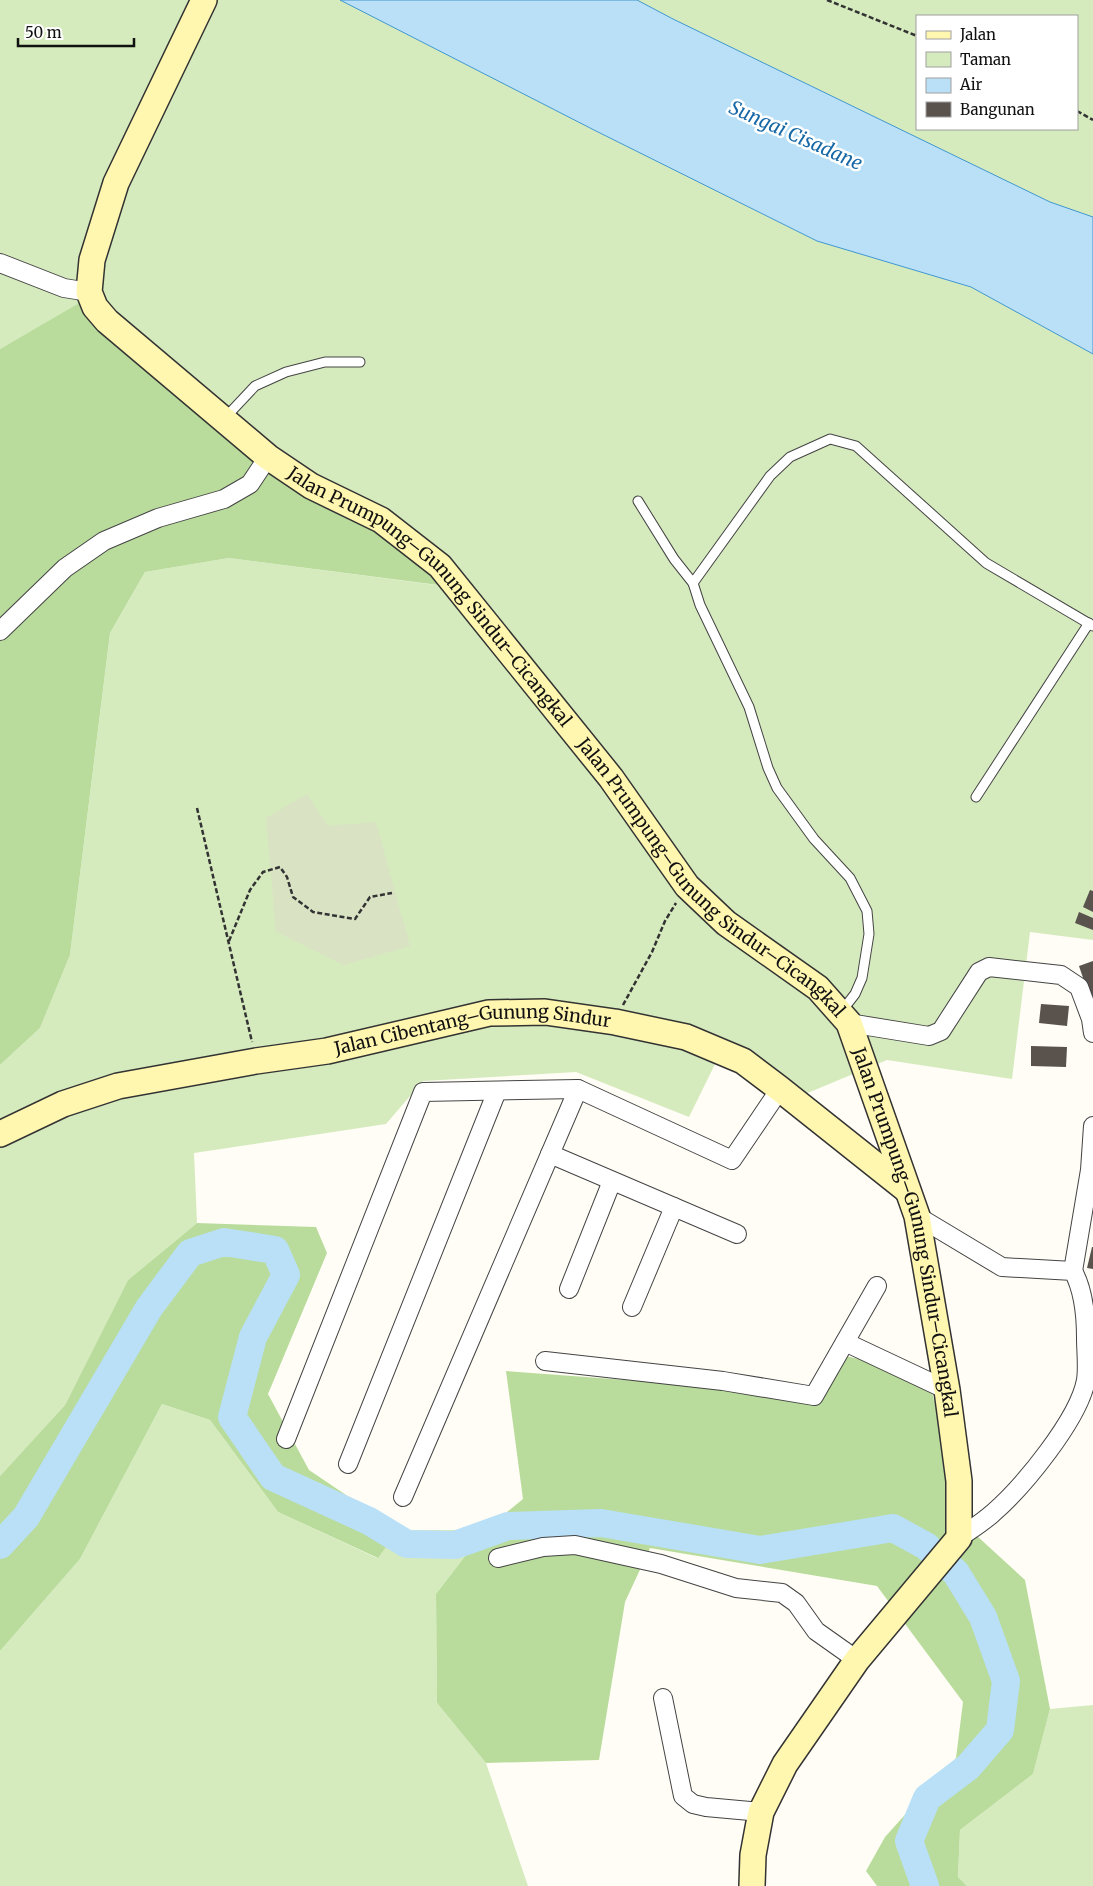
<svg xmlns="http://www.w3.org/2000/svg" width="1093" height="1886" viewBox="0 0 1093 1886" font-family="Merriweather,serif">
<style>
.green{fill:#d5ebbd;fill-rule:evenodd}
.forest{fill:#b9dc9c}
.cemetery{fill:#d9e3c4}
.water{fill:#b9e0f7;stroke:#3f96cf}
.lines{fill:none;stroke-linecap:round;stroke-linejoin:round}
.river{stroke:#b9e0f7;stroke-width:28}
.building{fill:#5a524d}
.lane-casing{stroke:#444;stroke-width:11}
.street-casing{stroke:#444;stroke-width:20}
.secondary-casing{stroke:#333;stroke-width:28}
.path{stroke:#333;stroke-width:2.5;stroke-dasharray:5 2.5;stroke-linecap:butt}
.lane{stroke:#fff;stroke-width:9}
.street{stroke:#fff;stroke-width:18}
.secondary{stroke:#fff6b0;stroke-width:25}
.labels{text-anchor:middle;stroke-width:5;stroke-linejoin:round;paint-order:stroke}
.street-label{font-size:18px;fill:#111;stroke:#fff}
.water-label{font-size:19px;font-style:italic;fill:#1768a6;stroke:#fff}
</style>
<rect width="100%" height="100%" fill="#fffdf5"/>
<g class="green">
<path d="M0 0H340L594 130 817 241 971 287 1093 354V940L1030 932 1012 1079 887 1060 793 1099 719 1056 689 1117 576 1072 423 1081 386 1124 194 1153 197 1223 128 1280 65 1405 0 1476V1065L40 1028 70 955 110 633 145 572 229 558 444 586 88 299 0 349Z"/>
<path d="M637 0H1093V217L1050 202 673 19ZM917 16H1077V129H917Z"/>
<path d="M162 1404 210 1420 278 1512 377 1558 398 1530H485L436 1594 437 1703 486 1763 528 1886H0V1651L80 1559Z"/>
<path d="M1093 1705V1886H967L958 1877 960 1830 1033 1774 1050 1709Z"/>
</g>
<g class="forest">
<path d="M88 298 446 586 229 558 145 572 110 633 70 955 40 1028 0 1065V349Z"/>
<path d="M197 1223 316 1227 327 1253 268 1394 309 1470 398 1530 378 1558 278 1512 210 1420 162 1404 80 1559 0 1651V1476L65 1405 128 1280Z"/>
<path d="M842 1355 928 1376 965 1525 1025 1580 1050 1709 1033 1774 960 1830 958 1877 967 1886H877L866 1871 885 1837 956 1758 963 1702 877 1586 650 1548 625 1602 599 1760 486 1763 437 1703 436 1594 485 1530 523 1499 506 1371 813 1394Z"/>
</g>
<path class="cemetery" d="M307 794 328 826 376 822 410 946 344 965 276 932 266 818Z"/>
<path class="water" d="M340 0H637L673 19 1050 202 1093 217V354L971 287 817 241 594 130Z"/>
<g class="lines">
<path class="river" d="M0 1545 26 1517 149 1308 190 1253 224 1242 275 1250 286 1275 253 1337 232 1417 273 1477 369 1521 407 1544 455 1545 508 1526 601 1523 760 1550 893 1528 926 1546 956 1573 983 1617 1006 1681 1000 1730 968 1767 927 1798 909 1841 925 1886"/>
</g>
<g class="building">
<path d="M1090 890 1093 891V912L1083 907Z"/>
<path d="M1079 912 1093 918V930L1075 923Z"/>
<path d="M1093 961V1001H1091L1079 966Z"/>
<path d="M1041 1004 1069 1006 1067 1026 1039 1023Z"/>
<path d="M1031 1046 1067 1047 1066 1067 1031 1066Z"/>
<path d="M1092 1247H1093V1269L1087 1268Z"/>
</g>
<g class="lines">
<defs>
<g id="lane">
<path d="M224 419 255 386 286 372 325 362H360"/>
<path d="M638 501 674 559 693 583 700 605 749 707 768 768 777 788 814 839 850 878 867 911 869 934 862 978 855 994 841 1012"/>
<path d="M693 583 770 476 790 457 830 439 856 446 986 563 1093 626"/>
<path d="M976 797 1089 623"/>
</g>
<g id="street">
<path d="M0 263 64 288 89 292"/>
<path d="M0 631 65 568 104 541 158 518 224 499 250 484 268 457"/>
<path d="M849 1023 929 1036 941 1031 979 972 989 967 1061 975 1079 987 1091 1019 1093 1033"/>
<path d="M550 1154 737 1234"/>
<path d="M917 1216 1002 1267 1073 1271C1084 1291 1086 1315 1086 1338 1086 1351 1088 1367 1086 1380 1079 1419 1023 1487 993 1513 982 1523 970 1530 959 1538"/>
<path d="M1073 1271 1090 1170 1093 1126"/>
<path d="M569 1289 612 1181"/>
<path d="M632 1307 674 1207"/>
<path d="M845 1342 947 1390"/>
<path d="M545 1361 723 1381 814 1396 877 1286"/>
<path d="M286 1439 423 1092 578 1089"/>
<path d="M348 1464 497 1091"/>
<path d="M403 1497 578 1089 732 1160 780 1089"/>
<path d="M498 1558 543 1547 575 1545 661 1564 736 1588 782 1593 796 1603 816 1631 857 1660"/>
<path d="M663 1698 683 1796 693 1804 706 1807 761 1812"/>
</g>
<g id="secondary">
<path id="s1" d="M204 0 116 183 92 260 89 292 95 307 107 321 268 457 311 486 381 520 440 566 611 778 687 886 726 923 818 988 849 1023 917 1216 947 1390 959 1481V1538L857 1660 785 1764 761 1812 753 1855 752 1886"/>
<path id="s2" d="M0 1134 63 1104 118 1086 256 1061 327 1051 489 1013 545 1012 615 1022 686 1037 743 1061 780 1089 907 1190"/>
</g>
</defs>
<use href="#lane" class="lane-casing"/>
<use href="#street" class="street-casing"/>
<use href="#secondary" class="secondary-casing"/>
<g class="path">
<path d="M827 0 917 36"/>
<path d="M1077 111 1093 120"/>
<path d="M197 808 252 1042"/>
<path d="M229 941 250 890 263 872 280 867 287 877 293 897 313 912 355 919 370 897 392 893"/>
<path d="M623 1005 652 952 665 921 676 903"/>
</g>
<use href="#lane" class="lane"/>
<use href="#street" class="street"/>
<use href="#secondary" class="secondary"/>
</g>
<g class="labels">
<g class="street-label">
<text dy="6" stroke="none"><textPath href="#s1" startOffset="778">Jalan Prumpung–Gunung Sindur–Cicangkal</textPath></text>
<text dy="6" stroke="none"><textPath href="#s1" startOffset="1181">Jalan Prumpung–Gunung Sindur–Cicangkal</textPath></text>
<text dy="6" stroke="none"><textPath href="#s2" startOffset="488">Jalan Cibentang–Gunung Sindur</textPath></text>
<text dy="6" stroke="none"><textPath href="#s1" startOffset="1601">Jalan Prumpung–Gunung Sindur–Cicangkal</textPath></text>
</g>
<g class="water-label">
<text transform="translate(796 135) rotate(24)" y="7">Sungai Cisadane</text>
</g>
</g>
<rect x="916" y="15" width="162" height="115" fill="#ffffff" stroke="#a0a0a0"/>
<rect x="926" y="31" width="25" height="8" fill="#fff6b0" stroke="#a0a0a0"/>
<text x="960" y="40" font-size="15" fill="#111111">Jalan</text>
<rect x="926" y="52" width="25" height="15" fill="#d5ebbd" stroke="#a0a0a0"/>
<text x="960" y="65" font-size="15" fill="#111111">Taman</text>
<rect x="926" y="78" width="25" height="15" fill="#b9e0f7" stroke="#a0a0a0"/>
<text x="960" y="90" font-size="15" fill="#111111">Air</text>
<rect x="926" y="102" width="25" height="15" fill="#5a524d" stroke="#a0a0a0"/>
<text x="960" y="115" font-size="15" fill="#111111">Bangunan</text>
<path d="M18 38v8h116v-8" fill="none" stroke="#111111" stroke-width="2.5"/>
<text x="25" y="38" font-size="15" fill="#111111" stroke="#ffffff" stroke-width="4" paint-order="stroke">50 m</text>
</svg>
